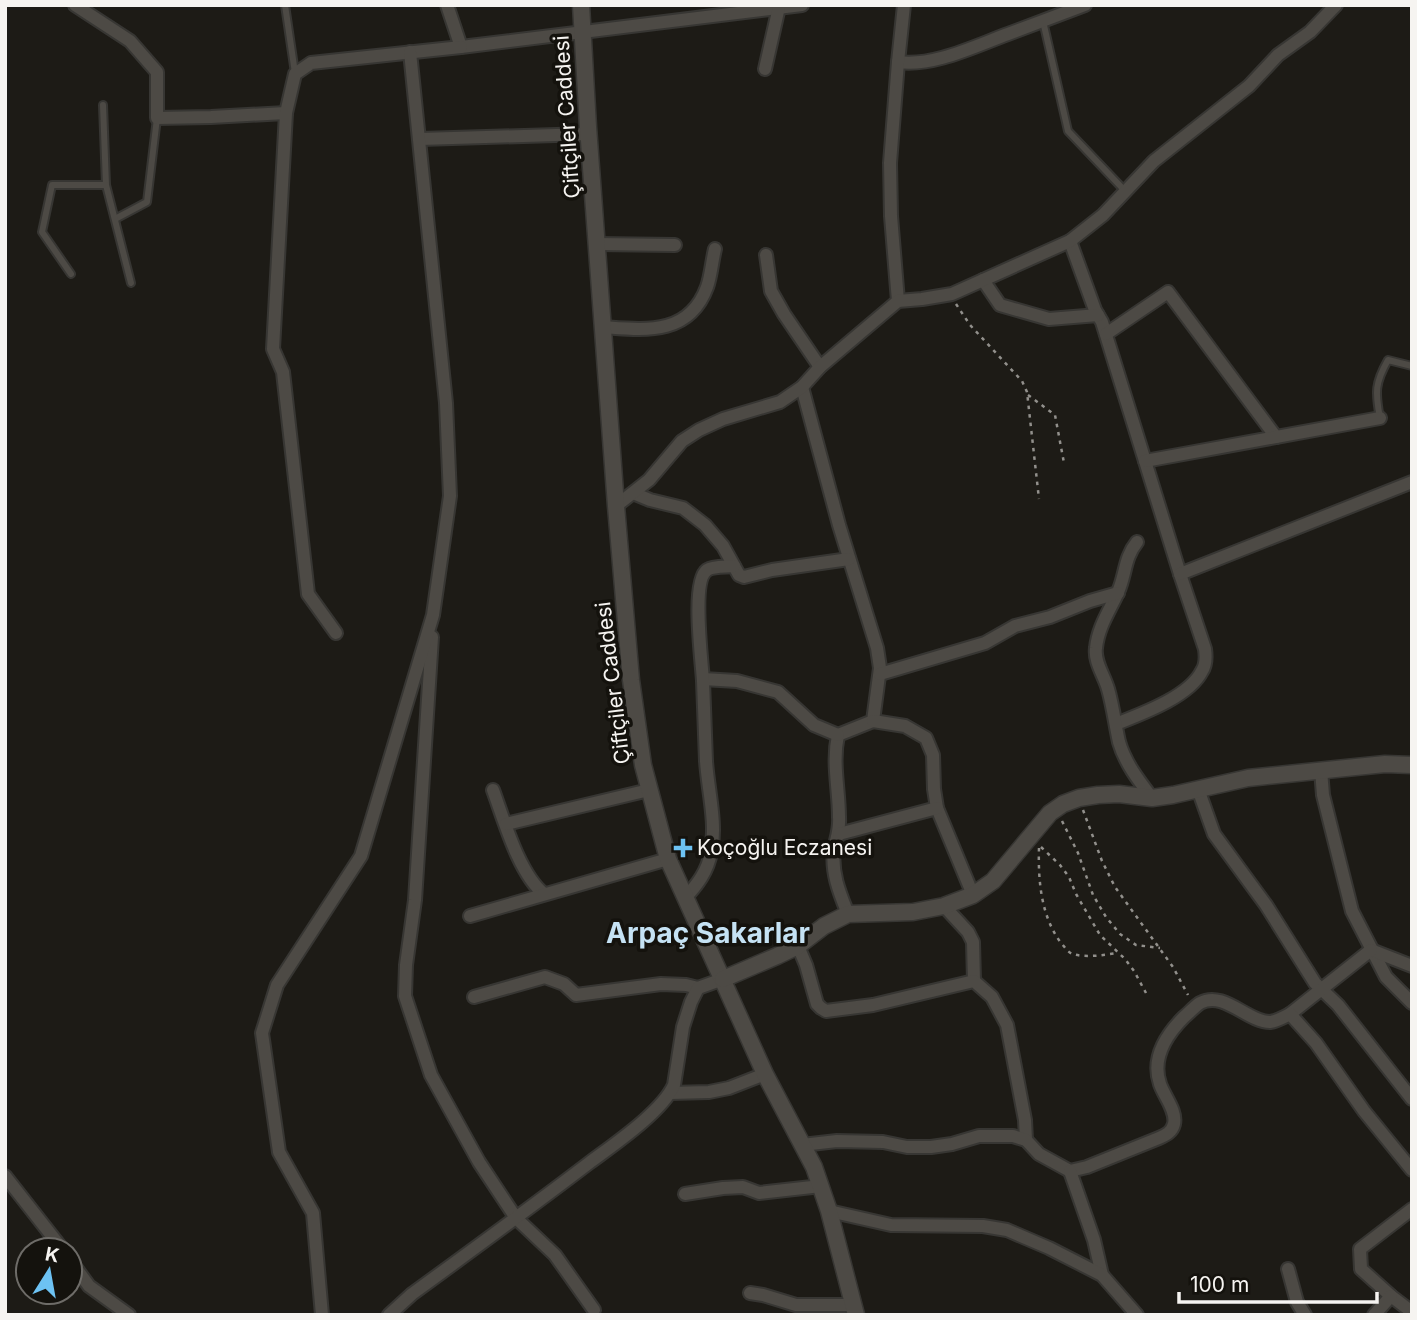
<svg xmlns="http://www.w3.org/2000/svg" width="1417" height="1320" viewBox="0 0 1417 1320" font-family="Inter,sans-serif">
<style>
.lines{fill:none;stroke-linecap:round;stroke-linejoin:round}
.service-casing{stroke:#373633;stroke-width:10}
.minor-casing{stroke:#373633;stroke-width:16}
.tertiary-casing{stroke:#373633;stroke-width:19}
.path{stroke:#92908c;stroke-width:2.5;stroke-dasharray:3.5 5;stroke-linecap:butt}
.service{stroke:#4d4a45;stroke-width:6}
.minor{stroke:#4d4a45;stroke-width:12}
.tertiary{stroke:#4d4a45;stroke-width:16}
.poi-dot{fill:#6dc2f3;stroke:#14120d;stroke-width:2.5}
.labels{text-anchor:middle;stroke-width:7;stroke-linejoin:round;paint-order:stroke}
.street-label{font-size:21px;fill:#f6f4f1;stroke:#14120d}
.poi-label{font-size:21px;fill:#f6f4f1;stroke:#14120d;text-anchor:start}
.district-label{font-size:28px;font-weight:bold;fill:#c5e2f4;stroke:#14120d}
</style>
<rect width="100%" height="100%" fill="#1d1b16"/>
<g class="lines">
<defs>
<g id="service">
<path d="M285 5 295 73"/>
<path d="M1043 21 1068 131 1126 192"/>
<path d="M103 105 106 185"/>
<path d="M115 219 147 202 157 118"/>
<path d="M71 274 42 232 52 185H106L131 283"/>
<path d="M1380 418C1375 392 1375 383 1388 360L1412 366"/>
</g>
<g id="minor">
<path d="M75 5 130 41 157 72V118L211 117 286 113"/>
<path d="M447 5 461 47 802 5"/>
<path d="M898 62C933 67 975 46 1008 34 1034 24 1059 15 1085 5"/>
<path d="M765 69 779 7"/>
<path d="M420 139 588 134"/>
<path d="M1070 241 1095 310 1102 322 1180 574 1205 649C1206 656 1206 665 1202 671 1189 697 1141 714 1116 724"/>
<path d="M597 244 675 245"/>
<path d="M766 255 771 291 784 314 820 367"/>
<path d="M983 280 1000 305 1049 319 1098 315"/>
<path d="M898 301 891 216 890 163 898 62 904 5"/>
<path d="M603 327C645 330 689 336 707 287 711 276 712 261 715 249"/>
<path d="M1106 334 1168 292 1276 437"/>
<path d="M802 387 839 525 877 648 880 668 873 721 838 735C832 763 839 789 839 817 840 831 836 838 834 850 831 873 840 894 848 914"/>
<path d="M1145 461 1380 418"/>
<path d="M633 493 650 500 683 508 705 525 723 546 739 575 744 577 772 570 849 559"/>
<path d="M616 506 649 480 682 441 699 430 723 419 780 402 802 387 820 367 898 301 922 299 952 294 1070 241 1103 215 1154 161 1249 86 1278 55 1310 32 1336 5"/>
<path d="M1137 542C1124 558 1126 574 1118 592 1110 610 1098 627 1096 648 1094 662 1104 675 1108 689 1113 706 1115 724 1119 742 1125 763 1139 781 1152 798"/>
<path d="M1180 574 1412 482"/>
<path d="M336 633 308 594 283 372 273 349 286 113 295 74 311 63 461 47"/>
<path d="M432 637 415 900 406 965 405 996 431 1075 479 1162 516 1218 555 1255 594 1310"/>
<path d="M880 674 985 643 1015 626 1050 617 1090 601 1118 593"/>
<path d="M703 679 737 681 778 692 814 725 838 735"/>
<path d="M873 721 905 726 926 738 933 755 934 789 937 808 973 895"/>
<path d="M1321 770 1323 795 1352 911 1386 977 1412 1003"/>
<path d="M1198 789 1214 834 1266 905 1315 983 1338 1005 1412 1099"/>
<path d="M493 790C504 820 519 874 544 894"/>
<path d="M506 824 649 790"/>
<path d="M839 834 937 808"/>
<path d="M685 898C697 885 708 871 711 852 717 823 708 791 706 761 705 734 704 707 703 681 702 662 691 581 707 570 713 566 726 567 734 566"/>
<path d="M944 906 968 932 973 942 974 981"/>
<path d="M470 916 668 859"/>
<path d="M798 946 806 965 817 1004 821 1008 826 1011 873 1005 974 981 992 997 1007 1025 1025 1120 1026 1140"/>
<path d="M1371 950 1412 966"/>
<path d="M474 997 545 977 564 984 576 995 661 984 686 985 698 988"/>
<path d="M1290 1014 1371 950"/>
<path d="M670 1093 709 1092 729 1088 765 1074"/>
<path d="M802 1145 837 1141 883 1142 907 1147H931L952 1144 979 1136H1013L1026 1140 1039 1154 1070 1171 1087 1167 1159 1138C1166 1135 1172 1132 1174 1124 1177 1111 1164 1096 1160 1084 1151 1058 1166 1035 1184 1017 1189 1013 1194 1007 1200 1003 1224 990 1247 1022 1270 1022 1277 1021 1284 1017 1290 1014L1316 1043 1364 1111 1412 1170"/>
<path d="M1070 1171 1094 1240 1102 1275"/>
<path d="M5 1176 63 1250"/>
<path d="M685 1194 723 1188 743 1187 759 1193 821 1186"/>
<path d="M1412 1209 1360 1249 1361 1269 1391 1296 1412 1312"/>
<path d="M829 1211 891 1225 983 1226 1007 1230 1049 1248 1102 1275 1137 1315"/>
<path d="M70 1260 89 1286 129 1315"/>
<path d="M1288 1269 1297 1302 1305 1315"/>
<path d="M750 1293 763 1295 796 1305H853"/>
<path d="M322 1315 313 1213 279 1152 262 1033 277 985 361 856 433 615 450 496 446 403 410 52"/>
<path d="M389 1315 412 1294C471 1251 530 1208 589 1163 613 1145 662 1112 674 1085L683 1027 691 1002 698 988 723 979"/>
<path d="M1374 1315 1391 1296"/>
</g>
<g id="tertiary">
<path d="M581 5 588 127 616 506 631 680 643 765 668 859 765 1074 814 1167 829 1211 856 1315"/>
<path d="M723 979 777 956 798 946 824 926 848 914 913 912 944 906 973 895 993 881 1050 813 1063 804 1079 798 1098 795 1119 794 1152 798 1173 795 1248 778 1385 764 1412 765"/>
</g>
</defs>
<use href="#service" class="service-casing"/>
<use href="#minor" class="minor-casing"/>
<use href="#tertiary" class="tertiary-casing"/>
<g class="path">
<path d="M956 304 970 325 1022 381 1027 392 1039 499"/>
<path d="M1028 395 1055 415 1064 463"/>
<path d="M1083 810 1102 861 1115 887 1173 967 1188 995"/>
<path d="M1062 821 1078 853 1093 895 1106 917 1120 934 1136 945 1160 948"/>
<path d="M1041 847 1060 865 1069 877 1076 894 1100 935 1125 959 1134 971 1146 993"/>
<path d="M1039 848C1038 881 1041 916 1061 943 1065 947 1067 952 1073 954 1086 958 1104 955 1117 953"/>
</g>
<use href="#service" class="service"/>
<use href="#minor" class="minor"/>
<use href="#tertiary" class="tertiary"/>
</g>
<path class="poi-dot" d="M679.5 837.5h7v7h7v7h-7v7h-7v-7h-7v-7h7z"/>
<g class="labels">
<g class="street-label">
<text transform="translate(567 117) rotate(-94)" y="7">Çiftçiler Caddesi</text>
<text transform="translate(613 683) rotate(-97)" y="7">Çiftçiler Caddesi</text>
</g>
<g class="poi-label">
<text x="697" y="855">Koçoğlu Eczanesi</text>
</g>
<g class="district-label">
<text x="708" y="943">Arpaç Sakarlar</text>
</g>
</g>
<rect width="1417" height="1320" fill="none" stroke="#f6f4f1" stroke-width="14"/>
<g transform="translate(49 1271) rotate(11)"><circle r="33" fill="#14120d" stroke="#6e6c68" stroke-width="2"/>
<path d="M0-5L12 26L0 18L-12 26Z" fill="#6dc2f3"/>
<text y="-10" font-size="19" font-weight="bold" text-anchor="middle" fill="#f6f4f1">K</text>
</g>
<path d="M1179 1292v10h198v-10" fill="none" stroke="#f6f4f1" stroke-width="3.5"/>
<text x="1190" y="1292" font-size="21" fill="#f6f4f1" stroke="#14120d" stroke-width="5" paint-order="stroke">100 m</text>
</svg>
